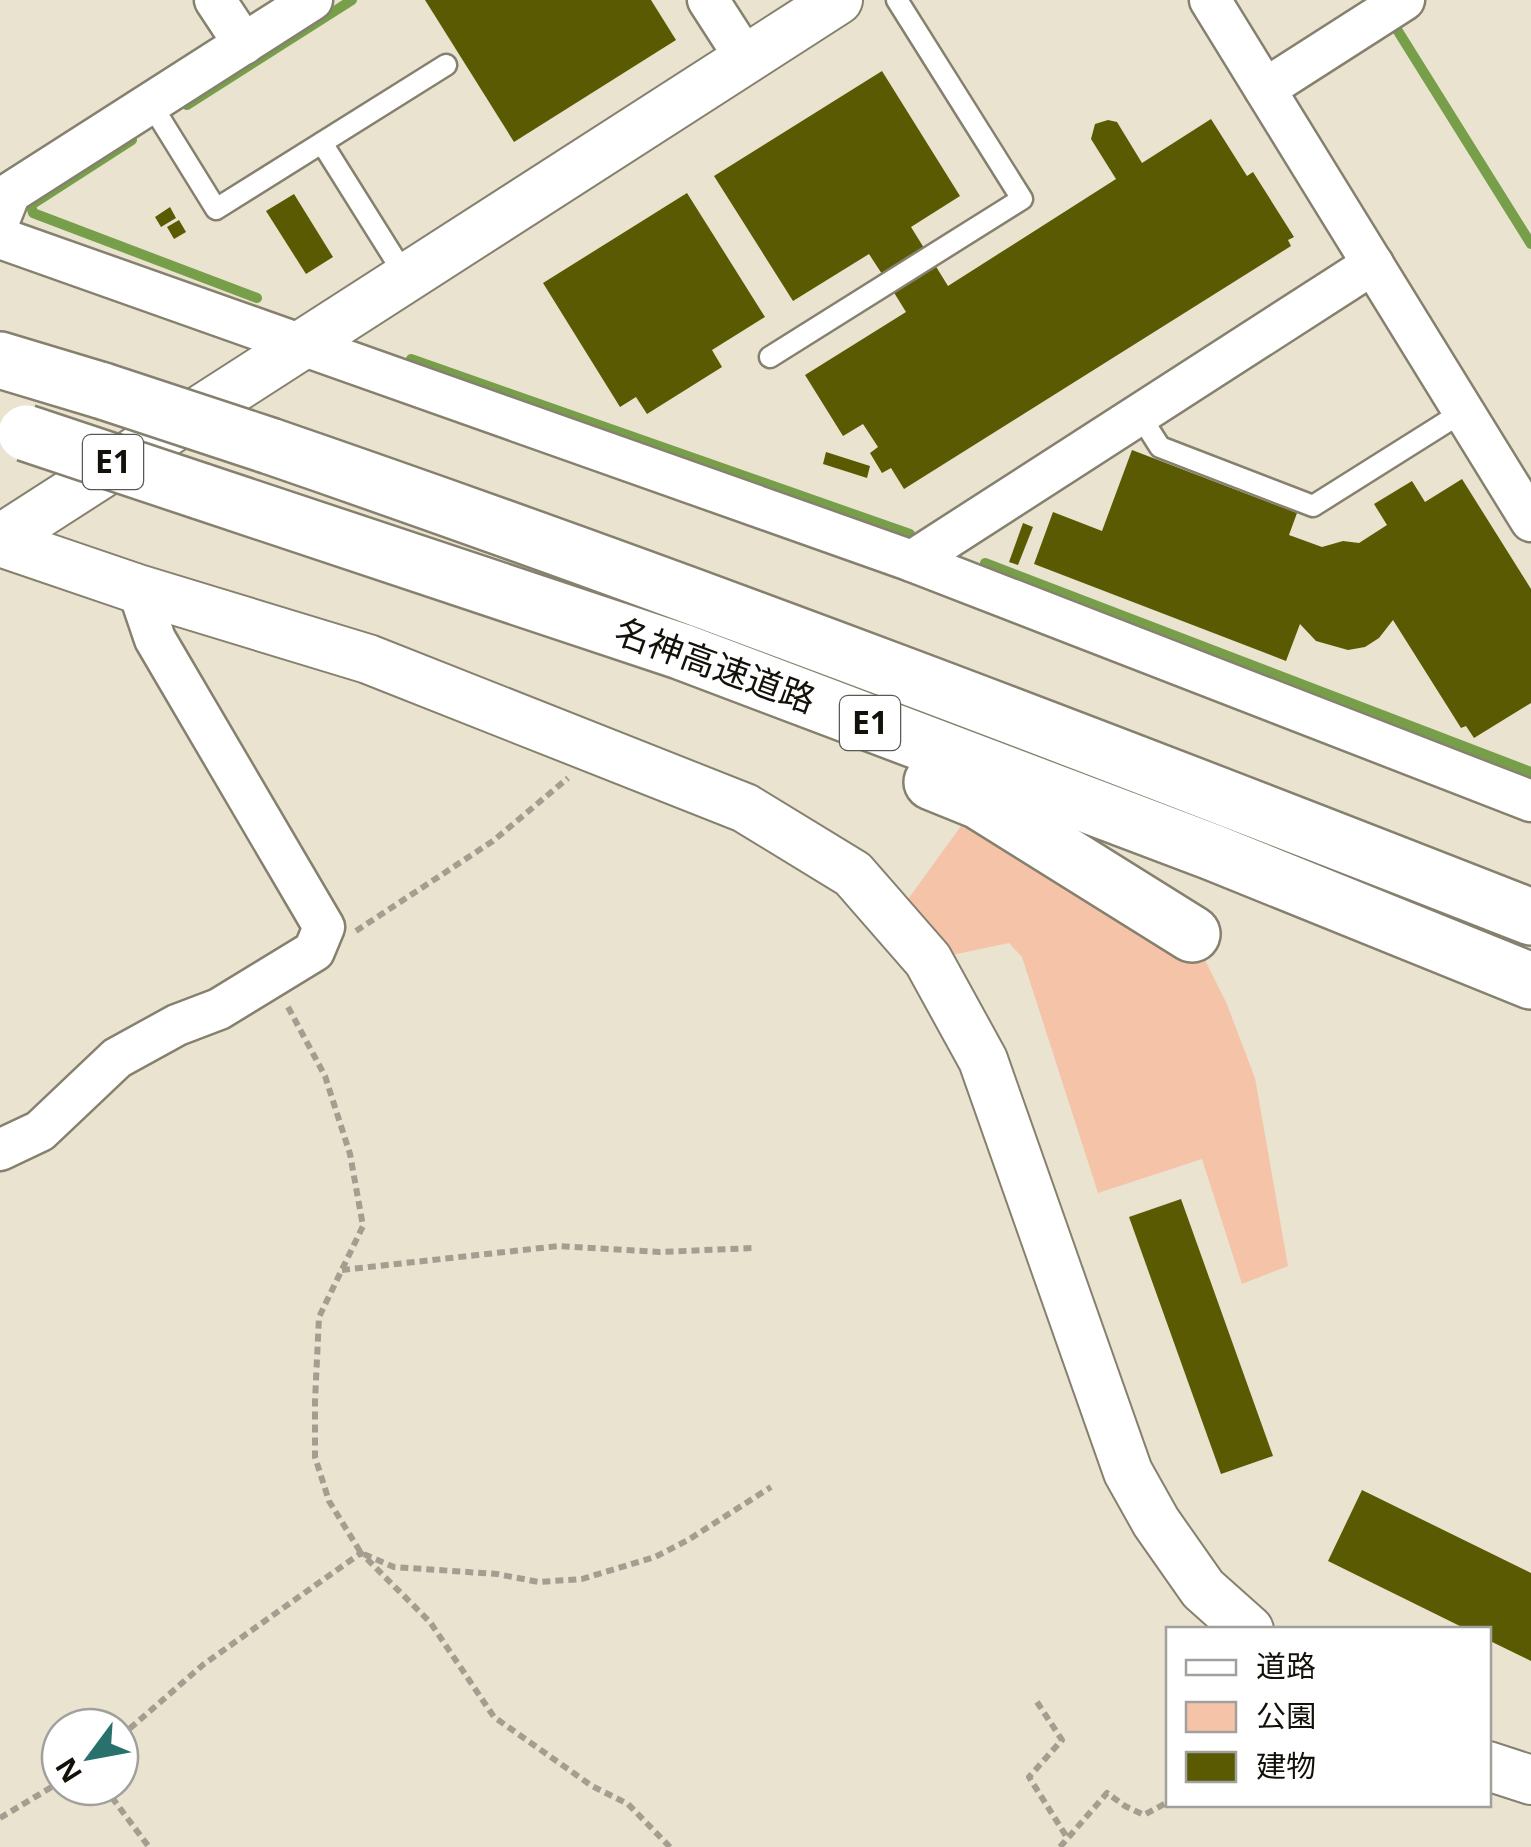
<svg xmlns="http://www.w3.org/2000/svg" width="1531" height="1847" viewBox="0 0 1531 1847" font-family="'Noto Sans','Noto Sans JP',sans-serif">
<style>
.green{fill:#f5c4a8}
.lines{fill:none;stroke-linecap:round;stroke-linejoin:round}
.stream{stroke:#779e49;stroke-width:10}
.building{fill:#5a5a02}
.service-casing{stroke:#86806e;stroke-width:25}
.minor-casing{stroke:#86806e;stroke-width:45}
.tertiary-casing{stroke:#86806e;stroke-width:52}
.motorway-casing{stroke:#86806e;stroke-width:60}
.path{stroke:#a39e8f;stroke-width:6;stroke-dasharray:8 5;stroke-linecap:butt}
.service{stroke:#fff;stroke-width:20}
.minor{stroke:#fff;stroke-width:40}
.tertiary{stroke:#fff;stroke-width:48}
.motorway{stroke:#fff;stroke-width:55}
.motorway-bridge-casing{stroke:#86806e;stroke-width:60;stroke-linecap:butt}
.motorway-bridge{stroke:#fff;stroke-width:55}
.labels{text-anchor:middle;stroke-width:10;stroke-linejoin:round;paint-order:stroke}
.shield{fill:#fff;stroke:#5a5854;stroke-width:2.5}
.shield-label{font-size:32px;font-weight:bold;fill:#13110a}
.street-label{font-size:35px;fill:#13110a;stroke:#fff}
</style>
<rect width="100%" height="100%" fill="#e9e3d0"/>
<path class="green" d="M979 801 1192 934 1226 1002 1255 1078 1288 1266 1242 1284 1202 1159 1098 1193 1022 957 1009 943 928 960 893 920Z"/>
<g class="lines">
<g class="stream">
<path d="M1396 28 1531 244"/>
<path d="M187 105 352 0"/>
<path d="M132 140 31 205 33 213 257 298"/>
<path d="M411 359 910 534"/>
<path d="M985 563 1531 772"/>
</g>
</g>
<g class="building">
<path d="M425 0H651L676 40 514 142Z"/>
<path d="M882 71 960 196 911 227 924 248 882 274 869 254 793 301 714 176Z"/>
<path d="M1211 119 1247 176 1253 172 1294 237 1288 240 1291 246 904 489 891 468 882 473 870 453 878 447 863 424 843 436 805 375 906 312 893 291 935 265 948 286 1116 179 1091 139 1095 124 1108 120 1117 122 1142 163Z"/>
<path d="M687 193 765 317 712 350 722 367 647 414 636 397 620 407 543 283Z"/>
<path d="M294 194 333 257 306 274 266 211Z"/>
<path d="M170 207 176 218 161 227 155 217Z"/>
<path d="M179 220 186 232 174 239 167 227Z"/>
<path d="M1132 450 1297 513 1289 535 1322 547 1343 541 1359 543 1387 525 1374 504 1412 481 1425 502 1462 479 1531 589V703L1474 738 1466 726 1461 728 1393 620 1379 638 1365 647 1348 650 1316 641 1300 624 1286 661 1034 564 1053 512 1102 531Z"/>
<path d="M826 452 870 466 867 478 823 464Z"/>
<path d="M1023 523 1033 527 1018 565 1009 562Z"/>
<path d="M1181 1199 1273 1456 1221 1474 1129 1217Z"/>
<path d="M1362 1490 1531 1573V1661L1488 1640V1630H1468L1328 1561Z"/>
</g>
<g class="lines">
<defs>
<g id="service">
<path d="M151 104 216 209 446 65"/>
<path d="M322 143 406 277"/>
<path d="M770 357 1022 199 897 0"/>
<path d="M1139 414 1160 447 1313 506 1464 411"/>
</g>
<g id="minor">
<path d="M215 0 244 44"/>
<path d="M708 0 746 59"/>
<path d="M1210 0 1531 521"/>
<path d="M1265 89 1404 0"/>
<path d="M0 218 10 193 312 0"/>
<path d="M0 238 912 561 1531 801"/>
<path d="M912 561 1373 264"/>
<path d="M0 1150 40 1131 117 1058 177 1025 219 1009 314 951 324 927 155 639 138 589"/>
</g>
<g id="tertiary">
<path d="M0 539 838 0"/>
<path d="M0 542 138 589 368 659 745 808 853 874 928 960 983 1060 1128 1472 1156 1522 1203 1589 1249 1630"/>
<path d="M1488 1766 1531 1780"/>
</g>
<g id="motorway">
<path d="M0 360 103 391"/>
<path d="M270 446C694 592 1113 753 1531 917"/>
<path d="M200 491 680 651 1212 852 1531 981"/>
<path d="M932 782 979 801 1192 934"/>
</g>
</defs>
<use href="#service" class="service-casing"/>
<use href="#minor" class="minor-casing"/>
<use href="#tertiary" class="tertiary-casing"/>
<use href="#motorway" class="motorway-casing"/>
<g class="path">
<path d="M356 931 493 841 568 778"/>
<path d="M288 1007 325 1076 350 1154 363 1226 319 1317 315 1401V1457L329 1501 361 1553 394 1567 497 1574 539 1582 582 1579 655 1557 688 1540 771 1487"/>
<path d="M342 1270 559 1246 660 1252 754 1248"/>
<path d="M1037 1702 1062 1740 1029 1777 1068 1839"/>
<path d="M120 1737 204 1664 361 1553 430 1622 494 1717 592 1786 628 1804 670 1847"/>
<path d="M104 1787 149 1847"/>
<path d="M0 1818 60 1782"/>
<path d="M1060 1847 1107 1793 1125 1806 1144 1815 1168 1802"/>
</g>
<use href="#service" class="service"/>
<use href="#minor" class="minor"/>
<use href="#tertiary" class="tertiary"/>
<use href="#motorway" class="motorway"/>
<defs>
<g id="motorway-bridge">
<path d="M103 391 270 446"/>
<path d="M26 433 200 491"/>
</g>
</defs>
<use href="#motorway-bridge" class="motorway-bridge-casing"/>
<use href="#motorway-bridge" class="motorway-bridge"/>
</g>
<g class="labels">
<g class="shield">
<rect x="83" y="435" width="60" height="54" rx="8"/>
<rect x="840" y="696" width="60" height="54" rx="8"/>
</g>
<g class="shield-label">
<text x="113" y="473">E1</text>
<text x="870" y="734">E1</text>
</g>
<g class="street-label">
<text transform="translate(715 666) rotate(20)" y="12">名神高速道路</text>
</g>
</g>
<rect x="1166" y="1627" width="325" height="180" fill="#ffffff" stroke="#a1a09d" stroke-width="2.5"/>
<rect x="1186" y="1660" width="50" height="15" fill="#ffffff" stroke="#a1a09d" stroke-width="2.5"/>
<text x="1256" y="1677" font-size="30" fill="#13110a">道路</text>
<rect x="1186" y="1702" width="50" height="30" fill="#f5c4a8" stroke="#a1a09d" stroke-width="2.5"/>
<text x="1256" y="1727" font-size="30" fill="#13110a">公園</text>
<rect x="1186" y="1752" width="50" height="30" fill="#5a5a02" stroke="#a1a09d" stroke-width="2.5"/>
<text x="1256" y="1777" font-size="30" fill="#13110a">建物</text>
<g transform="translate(90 1757) rotate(238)"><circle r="48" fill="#ffffff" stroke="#a1a09d" stroke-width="2.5"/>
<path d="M0-8L18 38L0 25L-18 38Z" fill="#28716c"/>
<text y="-15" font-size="28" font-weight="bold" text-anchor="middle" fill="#13110a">N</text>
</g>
</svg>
